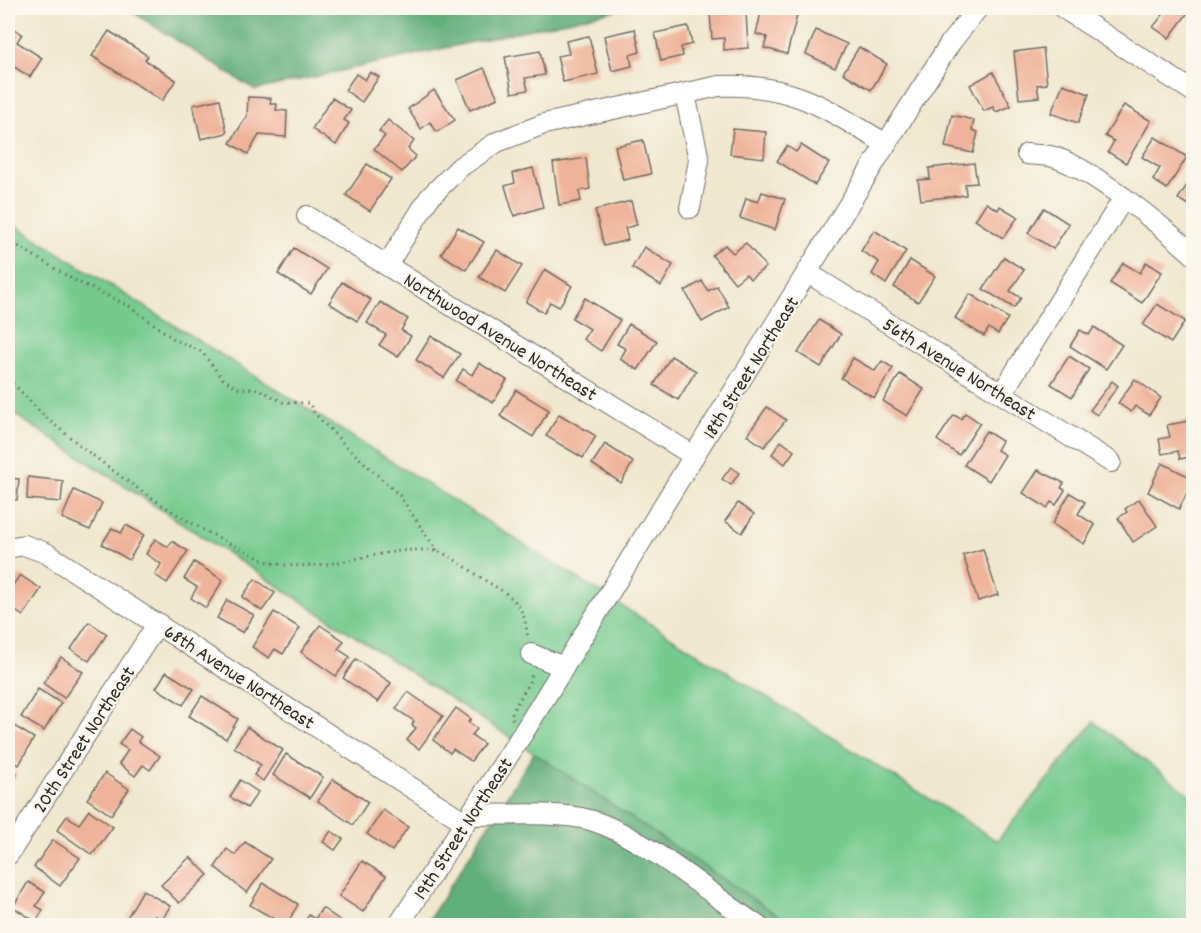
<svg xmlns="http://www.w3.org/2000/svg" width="1201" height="933" viewBox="0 0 1201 933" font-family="Dekko,sans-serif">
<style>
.green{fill:#75ca8d;stroke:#507a5c;stroke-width:1.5}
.forest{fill:#60ae78;stroke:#466c52;stroke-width:1.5}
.building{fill:#efb29a}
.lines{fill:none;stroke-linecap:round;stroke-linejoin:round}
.minor-casing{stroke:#706d64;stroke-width:22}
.path{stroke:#706d64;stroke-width:3;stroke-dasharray:1.5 4.5;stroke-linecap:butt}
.minor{stroke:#fff;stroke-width:20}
.labels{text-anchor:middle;stroke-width:4.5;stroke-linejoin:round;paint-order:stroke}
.street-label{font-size:20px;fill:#2b2b2b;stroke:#fbf7ec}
</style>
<rect width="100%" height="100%" fill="#fbf7ec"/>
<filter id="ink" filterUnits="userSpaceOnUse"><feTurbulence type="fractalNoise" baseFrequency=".0167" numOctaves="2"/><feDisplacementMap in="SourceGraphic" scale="12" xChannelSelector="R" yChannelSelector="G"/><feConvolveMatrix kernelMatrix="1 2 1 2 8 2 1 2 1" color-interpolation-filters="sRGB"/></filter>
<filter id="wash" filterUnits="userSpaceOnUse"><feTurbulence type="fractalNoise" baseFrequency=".008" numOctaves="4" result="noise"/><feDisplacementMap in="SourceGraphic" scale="24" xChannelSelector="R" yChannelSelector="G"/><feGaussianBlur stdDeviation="1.35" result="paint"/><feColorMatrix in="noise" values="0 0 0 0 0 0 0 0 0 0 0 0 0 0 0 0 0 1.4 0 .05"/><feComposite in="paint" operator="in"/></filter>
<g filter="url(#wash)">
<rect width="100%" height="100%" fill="#f0e8ce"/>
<path class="green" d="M8 221 997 841 1094 722 1193 797V925H792L534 753 8 410Z"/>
<g class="forest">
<path d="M126 8H626L255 90Z"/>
<path d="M534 753 792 925 425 926Z"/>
</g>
<g id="blocks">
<g class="building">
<path d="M762 8H799L787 54 764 48 767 37 756 34Z"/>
<path d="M1153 8H1187L1190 10 1169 38 1153 27 1163 15Z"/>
<path d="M746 12 748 48 724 50V38L712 39 710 14Z"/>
<path d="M8 25 22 34 17 42 42 58 30 77 8 63Z"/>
<path d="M688 26 692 44 681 47 683 56 661 61 655 33Z"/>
<path d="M635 29 640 52 630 55 632 66 612 71 604 36Z"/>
<path d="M816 30 847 44 835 68 806 54Z"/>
<path d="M109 31 148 56 145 60 176 80 162 101 92 56Z"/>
<path d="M589 36 598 74 563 82 557 56 569 54 566 41Z"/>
<path d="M859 47 887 64 871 90 843 73Z"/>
<path d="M1043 48 1047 84 1037 85 1039 97 1019 99 1014 52Z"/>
<path d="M540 51 545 75 525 78 528 90 512 93 505 57Z"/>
<path d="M484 68 498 98 470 110 457 80Z"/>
<path d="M370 72 379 77 362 102 345 90 356 74 365 80Z"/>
<path d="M993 72 1011 106 996 112 993 107 984 111 970 85Z"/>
<path d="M1063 84 1089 94 1078 123 1051 113Z"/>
<path d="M434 90 455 120 437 132 430 122 421 129 408 109Z"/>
<path d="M248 97 271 98 270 104H277L276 110 287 111 286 137 259 135 248 154 230 143 247 116Z"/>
<path d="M332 98 351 110 344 120 349 123 336 145 312 129Z"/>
<path d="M220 99 227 133 201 139 193 105Z"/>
<path d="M1124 105 1151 121 1126 163 1108 152 1114 141 1105 136Z"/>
<path d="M952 115 974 120 972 130 978 132 973 153 945 147Z"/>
<path d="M388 120 414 141 408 149 416 156 402 172 374 149 385 136 379 131Z"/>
<path d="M733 129 766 132 764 158 730 154Z"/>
<path d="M1155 137 1187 157 1167 189 1153 180 1160 168 1142 157Z"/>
<path d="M643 140 651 174 623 180 615 146Z"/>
<path d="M801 145 829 163 815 185 777 161 787 146 796 152Z"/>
<path d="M586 158 590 189 579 191 581 201 559 205 553 163Z"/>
<path d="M974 163 977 183 965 184 966 195 921 200 918 180 930 179 929 168Z"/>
<path d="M367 164 391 179 370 211 346 195Z"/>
<path d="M533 168 543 207 514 216 505 186 515 183 513 173Z"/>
<path d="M1194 174V208L1178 199Z"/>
<path d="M762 192 785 199 775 230 740 218 746 198 758 202Z"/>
<path d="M631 201 637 225 625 228 628 240 604 246 595 210Z"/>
<path d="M986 203 998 210 1000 206 1018 217 1003 238 975 220Z"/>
<path d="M1044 208 1069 224 1053 249 1028 233Z"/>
<path d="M458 227 484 242 466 270 441 254Z"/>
<path d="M874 230 906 251 886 284 872 274 879 262 861 251Z"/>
<path d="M746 243 766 267 750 279 746 274 735 283 712 255 725 245 733 253Z"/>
<path d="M644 247 673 265 661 286 632 268Z"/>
<path d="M294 248 327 269 311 294 278 274Z"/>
<path d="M497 250 522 266 505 293 479 277Z"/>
<path d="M1004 257 1024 270 1010 291 1021 298 1014 308 983 289Z"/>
<path d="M910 260 935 276 918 302 894 287Z"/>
<path d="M1146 262 1162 272 1142 303 1110 283 1123 263 1140 273Z"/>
<path d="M545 269 572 286 559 307 550 302 544 313 526 302Z"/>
<path d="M702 281 708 291 717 286 729 307 702 322 685 291Z"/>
<path d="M342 282 371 300 357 321 329 303Z"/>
<path d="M970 294 1008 318 998 334 989 328 984 336 955 318Z"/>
<path d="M585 298 620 320 601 351 583 339 590 329 572 318Z"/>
<path d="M380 302 408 319 401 330 411 336 398 357 379 345 386 335 367 323Z"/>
<path d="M1157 304 1185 321 1171 343 1143 325Z"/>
<path d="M819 320 841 334 821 367 798 353Z"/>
<path d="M629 324 657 341 638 370 620 359 626 349 617 344Z"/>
<path d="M1094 327 1122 345 1106 369 1070 346 1080 330 1089 335Z"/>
<path d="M431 336 460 354 444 378 416 360Z"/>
<path d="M671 356 696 371 678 400 654 385Z"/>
<path d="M1069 356 1089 369 1072 397 1051 384Z"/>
<path d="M853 358 875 371 882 361 893 368 874 398 841 378Z"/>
<path d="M479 363 507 380 493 403 456 381 463 369 472 375Z"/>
<path d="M900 374 924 389 907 416 883 401Z"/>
<path d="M1135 379 1161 398 1149 415 1135 406 1131 412 1118 403Z"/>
<path d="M1112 381 1118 386 1097 415 1090 410Z"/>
<path d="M516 390 549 410 533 437 500 416Z"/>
<path d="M767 407 786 420 764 447 747 435Z"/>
<path d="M965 413 980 423 959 455 937 440 954 415 961 419Z"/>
<path d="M559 414 596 436 583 458 546 436Z"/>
<path d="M1194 420V456L1180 459 1178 451 1162 454 1159 439 1170 437 1167 425Z"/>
<path d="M986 431 1002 441 997 450 1005 455 989 481 964 465Z"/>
<path d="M781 441 794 451 785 464 772 454Z"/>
<path d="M605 444 633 462 621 483 592 464Z"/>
<path d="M1162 463 1194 479 1179 509 1148 492Z"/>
<path d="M731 467 739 473 731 485 722 479Z"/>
<path d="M1038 470 1064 483 1061 488 1065 490 1056 505 1051 502 1047 508 1023 493Z"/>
<path d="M28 477 63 481 61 502 27 499Z"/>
<path d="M8 478 19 479 17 500 8 499Z"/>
<path d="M74 490 102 503 90 530 62 518Z"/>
<path d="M1070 493 1085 502 1078 514 1095 525 1084 544 1052 524Z"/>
<path d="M1139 499 1157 526 1133 542 1118 518 1127 512 1125 509Z"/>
<path d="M738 503 754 514 742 533 725 521Z"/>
<path d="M126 525 144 535 129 560 102 544 112 528 121 533Z"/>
<path d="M155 539 168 547 172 541 188 551 167 583 155 575 161 564 146 554Z"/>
<path d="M983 549 998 595 978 601 963 555Z"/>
<path d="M194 562 223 580 206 608 191 598 197 587 184 579Z"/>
<path d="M20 575 41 589 23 616 8 606V592Z"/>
<path d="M255 579 275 593 262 611 242 597Z"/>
<path d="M227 600 254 615 243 633 217 618Z"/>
<path d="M274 612 300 628 283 654 275 649 269 658 252 647Z"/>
<path d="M89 622 107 634 89 661 71 649Z"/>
<path d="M320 625 344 641 338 649 350 657 336 676 301 652Z"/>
<path d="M61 657 83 672 64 698 43 683Z"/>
<path d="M356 659 391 683 378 702 343 678Z"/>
<path d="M166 672 194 689 183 705 156 688Z"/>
<path d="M38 689 61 703 44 731 21 717Z"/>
<path d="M408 692 443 716 419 749 407 740 416 728 412 725 414 721 396 709Z"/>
<path d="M202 696 238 719 226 739 189 716Z"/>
<path d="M456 708 471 719 468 722 477 729 472 735 484 744 471 761 453 749 450 753 433 740Z"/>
<path d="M11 724 34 738 19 765 8 758V730Z"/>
<path d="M247 727 283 750 263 781 254 775 261 765 234 747Z"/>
<path d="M130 729 141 737 138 741 160 756 150 770 143 765 135 776 119 764 128 750 119 744Z"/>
<path d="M286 754 323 777 310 798 273 775Z"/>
<path d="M8 769 17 774 8 791Z"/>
<path d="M105 773 129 789 111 815 87 799Z"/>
<path d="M333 779 368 802 353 825 318 801Z"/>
<path d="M240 780 258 792 247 808 230 797Z"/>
<path d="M89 810 113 827 92 855 57 830 67 816 79 824Z"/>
<path d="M383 810 408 827 392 851 367 834Z"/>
<path d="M331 831 343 839 335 850 323 842Z"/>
<path d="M53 840 80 858 60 886 34 867Z"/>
<path d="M245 842 271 859 247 893 215 867 227 849 235 855Z"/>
<path d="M190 857 208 875 179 903 161 885Z"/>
<path d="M362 861 386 876 363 912 339 896Z"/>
<path d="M28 882 45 892 36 906 43 910 36 922 13 907Z"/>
<path d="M263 883 298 904 286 926 250 905Z"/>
<path d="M143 890 170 906 162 920 155 916 149 926H132L125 921Z"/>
<path d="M322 908 341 921 338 926H302L309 915 315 919Z"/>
</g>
</g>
</g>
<g filter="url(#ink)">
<use href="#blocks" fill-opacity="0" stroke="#706d64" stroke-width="1.5"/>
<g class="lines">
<defs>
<g id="minor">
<path d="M1063 8 1194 92"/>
<path d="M685 94 699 160 690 208"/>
<path d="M1027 154C1034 155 1043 155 1050 156 1090 166 1163 227 1194 255"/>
<path d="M307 216 694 456"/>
<path d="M387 265 429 198 460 167 497 142 544 124 719 86C793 83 825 108 886 144"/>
<path d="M808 273 1111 462"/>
<path d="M1002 393 1123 199"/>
<path d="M8 548 24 545 46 553 465 822"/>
<path d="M531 654 564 667"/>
<path d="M471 815C504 815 559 811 590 820 642 835 711 895 758 926"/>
<path d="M8 855 158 623"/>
<path d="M398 926 525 730 886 144 951 42 978 8"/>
</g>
</defs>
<use href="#minor" class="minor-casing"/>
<g class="path">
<path d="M8 240 72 279 129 306 174 339 202 352 223 379 238 388 258 389 283 402 309 403 315 414 345 445 399 495 437 551"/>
<path d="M8 380C24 392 35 409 50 421 107 468 168 514 235 546 247 551 260 560 272 563 331 575 382 544 435 551 447 552 474 573 486 581 515 598 524 604 528 639"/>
<path d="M513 719 511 717C515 702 530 687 532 672"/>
</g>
<use href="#minor" class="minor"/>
</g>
</g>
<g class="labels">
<g class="street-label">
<text transform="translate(501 336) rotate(32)" y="7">Northwood Avenue Northeast</text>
<text transform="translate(750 367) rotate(-58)" y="7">18th Street Northeast</text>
<text transform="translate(960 368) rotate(32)" y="7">56th Avenue Northeast</text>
<text transform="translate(240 676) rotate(33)" y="7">68th Avenue Northeast</text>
<text transform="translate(83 739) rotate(-57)" y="7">20th Street Northeast</text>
<text transform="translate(462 828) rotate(-57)" y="7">19th Street Northeast</text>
</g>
</g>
<rect width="1201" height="933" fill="none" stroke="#fbf7ec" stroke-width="30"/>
</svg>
